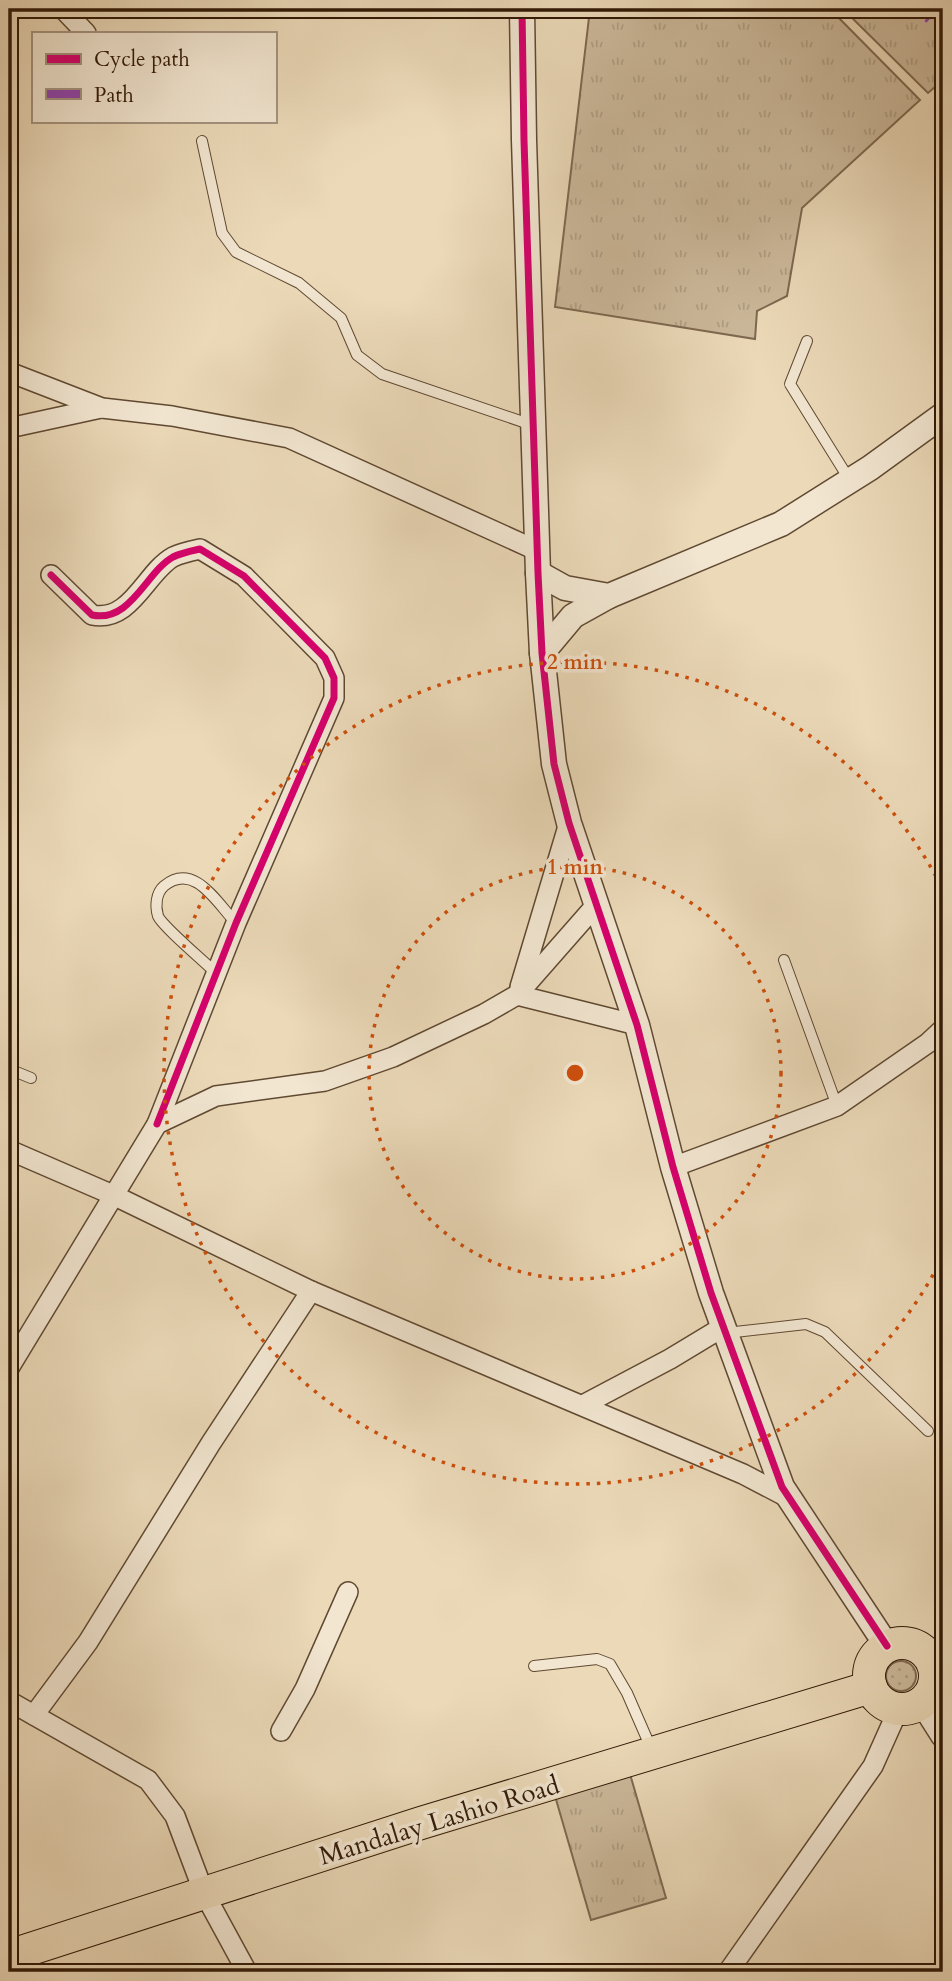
<svg xmlns="http://www.w3.org/2000/svg" width="952" height="1981" viewBox="0 0 952 1981" font-family="Cardo,serif">
<style>
.grass{fill:url(#grass-dots);stroke:#7e6850;stroke-width:2}
.park{fill:url(#park-tufts);stroke:#7e6850;stroke-width:2}
.lines{fill:none;stroke-linecap:round;stroke-linejoin:round}
.service-casing{stroke:#604932;stroke-width:12}
.minor-casing{stroke:#604932;stroke-width:22}
.tertiary-casing{stroke:#604932;stroke-width:27}
.trunk-casing{stroke:#311906;stroke-width:34}
.service{stroke:#f2e6d1;stroke-width:10}
.minor{stroke:#f2e6d1;stroke-width:19}
.tertiary{stroke:#f2e6d1;stroke-width:24}
.trunk{stroke:#ebd9b8;stroke-width:32}
.quiet{stroke:#8e44ad;stroke-width:5;stroke-dasharray:10 5;stroke-linecap:butt}
.cycleway-casing{stroke:#f2e6d1;stroke-width:11}
.cycleway{stroke:#d6006c;stroke-width:7}
.ring{fill:none;stroke:#cd4f0b;stroke-width:3.5;stroke-dasharray:3.5 7}
.labels{text-anchor:middle;stroke-width:7;stroke-linejoin:round;paint-order:stroke}
.street-label{font-size:26px;fill:#311906;stroke:#f2e6d1}
.centre{fill:#cd4f0b;stroke:#f2e6d1;stroke-width:3.5}
.ring-label{font-size:21px;text-anchor:middle;font-weight:bold;fill:#cd4f0b;stroke:#f2e6d1;stroke-width:7;stroke-linejoin:round;paint-order:stroke}
</style>
<defs>
<pattern id="grass-dots" width="8" height="8" patternUnits="userSpaceOnUse" patternTransform="scale(1.75)"><rect width="8" height="8" fill="#cbb89a"/><path d="M2 2h.1M6 6h.1" fill="none" stroke="#af9e83" stroke-width="1.8" stroke-linecap="round"/></pattern>
<pattern id="park-tufts" width="24" height="20" patternUnits="userSpaceOnUse" patternTransform="scale(1.75)"><rect width="24" height="20" fill="#cbb89a"/><path d="M3 7l-1-3M5 7V3M7 7l1-3M15 17l-1-3M17 17v-4M19 17l1-3" fill="none" stroke="#af9e83"/></pattern>
</defs>
<rect width="100%" height="100%" fill="#ebd9b8"/>
<filter id="stains"><feTurbulence type="fractalNoise" baseFrequency=".00286" numOctaves="4"/><feColorMatrix values="0 0 0 0 .2 0 0 0 0 .09 0 0 0 0 .02 0 0 0 .5 -.17"/></filter>
<radialGradient id="worn" r=".72"><stop offset=".6" stop-color="#630" stop-opacity="0"/><stop offset="1" stop-color="#630" stop-opacity=".3"/></radialGradient>
<circle class="grass" cx="901" cy="1676" r="15"/>
<g class="park">
<path d="M590 9H830L920 100 802 208 787 296 757 311 755 339 555 307Z"/>
<path d="M843 9H943V80L928 93Z"/>
<path d="M630 1774 666 1898 591 1920 555 1796Z"/>
</g>
<g class="lines">
<defs>
<g id="service">
<path d="M202 141 222 233 236 252 299 283 341 318 357 355 382 374 532 425"/>
<path d="M807 341 790 384 849 479"/>
<path d="M784 960 837 1106"/>
<path d="M217 974C206 963 162 926 158 916 155 906 156 893 164 886 194 861 217 903 236 923"/>
<path d="M9 1069 31 1078"/>
<path d="M726 1333 806 1324 825 1332 928 1431"/>
<path d="M534 1666 597 1659 610 1664 627 1693 651 1748"/>
</g>
<g id="minor">
<path d="M63 9 86 33"/>
<path d="M9 372 102 408 172 416 289 438 538 551"/>
<path d="M9 428 101 408"/>
<path d="M51 575 92 615C131 623 146 572 173 557 181 553 191 551 200 549L244 576 325 658 334 678V698L236 923 157 1124"/>
<path d="M520 987 569 823"/>
<path d="M517 995 637 1025"/>
<path d="M9 1150 113 1195 311 1291 743 1474 787 1497"/>
<path d="M673 1167 837 1106 928 1043 943 1029"/>
<path d="M9 1368 157 1124 216 1096 325 1081 393 1057 484 1014 517 995 596 905"/>
<path d="M583 1405 670 1359 723 1327"/>
<path d="M9 1701 148 1780 175 1816 204 1893 247 1972"/>
<path d="M34 1715 88 1642 211 1443 311 1291"/>
<path d="M281 1731 305 1689 348 1592"/>
<path d="M728 1972 873 1766 899 1708"/>
</g>
<g id="tertiary">
<path d="M522 9 524 140 538 573 542 653 554 764 569 823 637 1025 673 1167 711 1293 782 1487 887 1646"/>
<path d="M538 573 565 588 609 596 781 524 870 468 943 415"/>
<path d="M542 653 573 616 609 596"/>
<path d="M922 1702 943 1735"/>
</g>
<g id="trunk">
<circle cx="902" cy="1676" r="33"/>
<path d="M9 1956 421 1823 871 1687"/>
</g>
</defs>
<use href="#service" class="service-casing"/>
<use href="#minor" class="minor-casing"/>
<use href="#tertiary" class="tertiary-casing"/>
<use href="#trunk" class="trunk-casing"/>
<use href="#service" class="service"/>
<use href="#minor" class="minor"/>
<use href="#tertiary" class="tertiary"/>
<use href="#trunk" class="trunk"/>
<path class="quiet" d="M915 9 928 21"/>
<defs>
<g id="cycleway">
<path d="M522 9 524 140 538 573 542 653 554 764 569 823 637 1025 673 1167 711 1293 782 1487 887 1646"/>
<path d="M51 575 92 615C131 623 146 572 173 557 181 553 191 551 200 549L244 576 325 658 334 678V698L236 923 157 1124"/>
</g>
</defs>
<use href="#cycleway" class="cycleway-casing"/>
<use href="#cycleway" class="cycleway"/>
</g>
<g class="ring">
<circle cx="575" cy="1073" r="206"/>
<path d="M943 1256A411 411 0 1 1 943 890"/>
</g>
<g class="labels">
<g class="street-label">
<text transform="translate(439 1820) rotate(-17)" y="9">Mandalay Lashio Road</text>
</g>
</g>
<circle cx="575" cy="1073" r="10" class="centre"/>
<g class="ring-label">
<text x="575" y="669">2 min</text>
<text x="575" y="874">1 min</text>
</g>
<rect width="952" height="1981" fill="none" stroke="#ebd9b8" stroke-width="35"/>
<rect x="10" y="10" width="931" height="1960" fill="none" stroke="#311906" stroke-width="3.5"/>
<rect x="18" y="18" width="917" height="1946" fill="none" stroke="#311906" stroke-width="2"/>
<rect x="32" y="32" width="245" height="91" fill="#f2e6d1" stroke="#a59480" stroke-width="2"/>
<rect x="46" y="54" width="35" height="10" fill="#d6006c" stroke="#a59480" stroke-width="2"/>
<text x="94" y="66" font-size="21" fill="#311906">Cycle path</text>
<rect x="46" y="89" width="35" height="10" fill="#8e44ad" stroke="#a59480" stroke-width="2"/>
<text x="94" y="102" font-size="21" fill="#311906">Path</text>
<rect width="100%" height="100%" filter="url(#stains)"/>
<rect width="100%" height="100%" fill="url(#worn)"/>
</svg>
